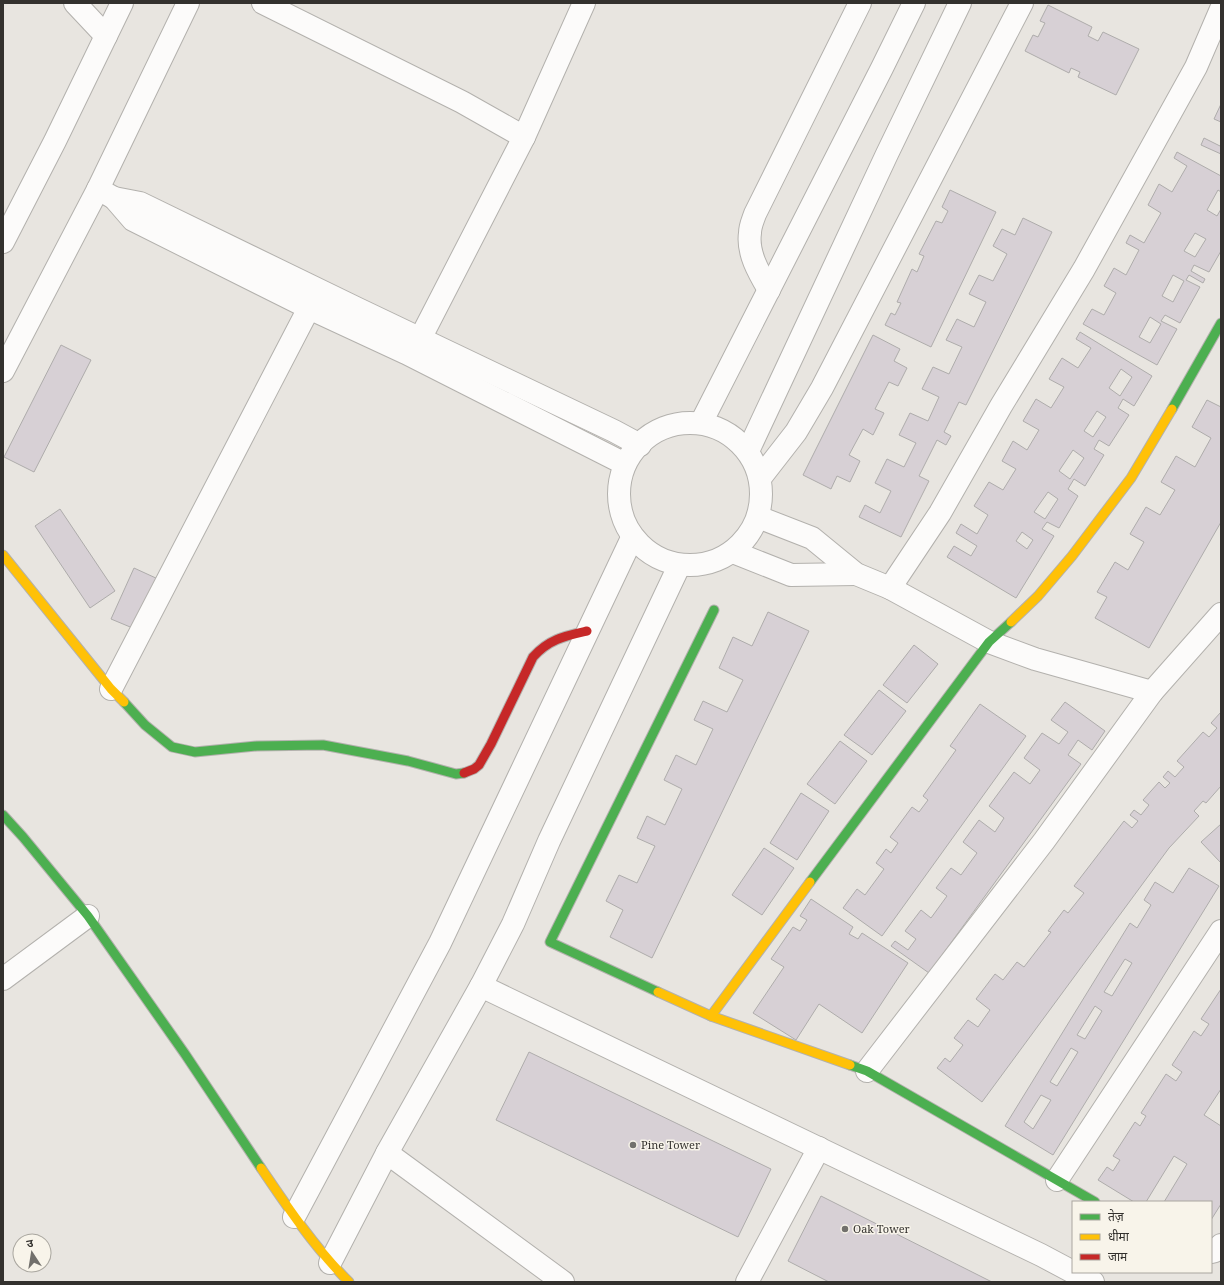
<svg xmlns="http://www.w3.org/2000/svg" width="1224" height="1285" viewBox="0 0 1224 1285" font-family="'Noto Serif','Noto Sans Devanagari',serif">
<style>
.building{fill:#d7d0d5;stroke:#aeacab;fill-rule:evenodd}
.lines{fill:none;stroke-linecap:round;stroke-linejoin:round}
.street-casing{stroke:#b3b1ad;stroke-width:24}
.fast-casing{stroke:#b3b1ad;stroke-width:11}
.slow-casing{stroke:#b3b1ad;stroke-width:11}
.jam-casing{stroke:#b3b1ad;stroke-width:11}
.street{stroke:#fcfbfa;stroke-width:22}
.fast{stroke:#4caf50;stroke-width:9}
.slow{stroke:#ffc107;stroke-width:9}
.jam{stroke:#c62828;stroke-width:9}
.poi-dot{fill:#72706c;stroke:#f8f4ea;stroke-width:1.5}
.labels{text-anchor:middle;stroke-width:3;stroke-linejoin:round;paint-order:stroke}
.poi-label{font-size:11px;fill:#33312e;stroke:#f8f4ea;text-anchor:start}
</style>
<rect width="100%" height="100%" fill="#e8e5e0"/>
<g class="building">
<path d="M1048 5 1092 27 1088 36 1098 41 1103 32 1139 49 1116 95 1078 77 1080 72 1071 68 1069 73 1025 51 1033 35 1038 37 1045 23 1040 21Z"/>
<path d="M1221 104V122L1214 119Z"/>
<path d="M1204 138 1220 146 1221 144V154L1201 145Z"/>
<path d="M1177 152 1221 176V192L1218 190 1207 210 1217 216 1221 209V251L1209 272 1194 265 1191 271 1205 279 1203 283 1189 275 1186 280 1200 287 1180 323 1165 315 1161 321 1177 329 1157 365 1083 324 1092 309 1104 315 1116 293 1104 286 1114 268 1126 275 1139 250 1126 243 1130 235 1144 243 1161 213 1148 205 1159 184 1172 192 1187 166 1174 158ZM1195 233 1206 239 1195 257 1184 251ZM1173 275 1184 281 1173 302 1162 296ZM1150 317 1161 324 1150 343 1139 337Z"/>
<path d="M950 190 996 212 931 347 885 325 891 313 895 315 901 303 897 302 912 269 917 272 924 256 919 254 936 221 942 223 948 211 942 207Z"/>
<path d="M1023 218 1052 232 966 405 959 402 944 432 951 436 946 445 937 440 919 476 929 481 901 537 859 517 865 505 880 513 891 491 875 483 887 459 904 467 916 443 899 435 910 413 928 421 939 397 922 389 933 367 949 374 962 347 946 340 957 319 974 327 986 302 969 294 979 275 993 281 1007 254 993 246 1002 229 1015 235Z"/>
<path d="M1080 332 1152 376 1134 406 1123 399 1118 408 1129 415 1109 446 1099 440 1094 449 1104 455 1085 486 1074 479 1068 489 1078 496 1059 528 1047 522 1042 529 1054 536 1016 598 947 557 954 546 971 556 977 546 956 533 961 524 977 534 988 515 974 506 989 482 1003 490 1016 469 1002 461 1013 441 1027 450 1039 430 1023 421 1036 399 1051 408 1064 387 1049 379 1062 358 1078 368 1091 348 1076 339ZM1121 369 1132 377 1120 396 1109 388ZM1097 411 1106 417 1093 437 1084 431ZM1073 450 1084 458 1070 479 1059 471ZM1048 492 1058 499 1045 519 1034 512ZM1022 532 1033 540 1027 549 1016 541Z"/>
<path d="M873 335 900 349 894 361 907 368 898 386 889 382 875 409 884 413 873 435 863 429 849 455 860 461 850 482 837 476 831 489 803 475Z"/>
<path d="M61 345 91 360 34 472 4 457Z"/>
<path d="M1207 400 1221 407V522L1149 648 1095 618 1107 597 1097 592 1115 562 1128 570 1144 542 1130 534 1146 507 1160 515 1175 490 1161 482 1176 456 1195 467 1211 438 1192 427Z"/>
<path d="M60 509 115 591 90 608 35 526Z"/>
<path d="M134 568 158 579 135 629 111 619Z"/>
<path d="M768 612 809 631 652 958 610 937 623 910 606 901 619 875 637 883 655 846 637 838 647 816 665 825 682 789 664 780 676 755 696 765 713 729 694 720 703 701 727 712 743 680 719 668 733 637 752 646Z"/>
<path d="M914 645 938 664 907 703 883 685Z"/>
<path d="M879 690 906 711 872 755 844 735Z"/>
<path d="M1065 702 1105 731 1092 750 1078 740 1068 755 1081 764 929 973 891 946 895 941 908 950 916 939 905 931 921 910 931 918 947 896 936 888 951 868 961 875 977 853 963 842 979 820 995 832 1004 818 989 806 1014 772 1030 784 1040 770 1024 758 1042 733 1059 744 1068 732 1051 720Z"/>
<path d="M980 704 1026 736 882 936 843 908 857 889 865 895 884 869 876 863 886 849 891 853 898 843 890 837 912 807 919 812 928 800 923 796 956 750 950 746Z"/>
<path d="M1221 712V786L1206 803 1203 801 1194 811 1199 816 1169 848 982 1102 937 1068 945 1058 950 1062 963 1045 954 1038 968 1020 978 1027 990 1010 976 999 995 974 1003 980 1017 962 1024 967 1051 932 1048 931 1064 910 1068 913 1084 893 1074 886 1124 821 1132 828 1138 821 1130 815 1134 810 1141 815 1149 805 1143 800 1159 782 1165 788 1170 783 1163 777 1168 771 1175 777 1184 767 1177 761 1203 732 1209 737 1217 728 1211 723Z"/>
<path d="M840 741 867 761 835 804 807 784Z"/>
<path d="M801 793 829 811 797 860 770 843Z"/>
<path d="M1221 824V863L1201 842Z"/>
<path d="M764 848 794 868 762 915 732 895Z"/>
<path d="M1189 868 1219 886 1053 1155 1005 1126 1130 923 1137 928 1151 905 1144 900 1155 882 1173 893ZM1125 959 1132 963 1112 996 1104 992ZM1095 1006 1102 1011 1085 1039 1077 1035ZM1071 1048 1078 1052 1057 1086 1050 1082ZM1041 1095 1051 1100 1033 1129 1024 1122Z"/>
<path d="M811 899 853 927 849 934 858 939 862 933 908 963 862 1033 819 1004 796 1040 753 1013 784 967 771 959 793 927 800 931 807 920 800 916Z"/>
<path d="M1221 989V1089L1204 1115 1221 1126V1204L1211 1220V1202H1164L1187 1164 1174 1156 1146 1202H1134L1098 1180 1107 1167 1113 1171 1120 1160 1113 1156 1135 1122 1140 1126 1146 1116 1141 1113 1166 1074 1176 1081 1182 1072 1172 1065 1194 1031 1201 1036 1209 1024 1201 1019Z"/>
<path d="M529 1052 771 1169 738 1237 496 1120Z"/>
<path d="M821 1196 992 1282H829L788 1261Z"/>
</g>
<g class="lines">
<defs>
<g id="street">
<path d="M75 3 106 36"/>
<path d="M263 3 462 102 524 137"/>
<path d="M98 189 114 198 140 203 358 309 614 431 640 445"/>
<path d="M114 198 133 220 309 308 406 353 625 464"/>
<path d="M3 242 55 141 122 3"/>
<path d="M769 290C759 273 747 253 750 233 750 226 753 220 755 214L860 3"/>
<path d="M420 339 524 137 584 3"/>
<path d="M3 371 98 189 188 3"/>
<circle cx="690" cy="494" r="71"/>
<path d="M701 423 882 68 914 3"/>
<path d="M748 451 887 154 960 3"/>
<path d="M761 477 796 432 822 388 1022 3"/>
<path d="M758 517 812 538 856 574 890 588 989 642 1035 659 1152 692"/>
<path d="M733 552 791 575 856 574"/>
<path d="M890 588 940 513 1001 406 1084 269 1196 67 1221 9"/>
<path d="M111 689 309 308"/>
<path d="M3 979 88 916"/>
<path d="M481 986 1041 1255 1073 1272"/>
<path d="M867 1071 1044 841 1152 692 1221 614"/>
<path d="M387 1153 563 1282"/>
<path d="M1057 1180 1221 931"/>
<path d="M294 1217 440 943 632 538"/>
<path d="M1211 1252 1215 1251 1221 1245"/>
<path d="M330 1263 387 1153 481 986 513 924 549 841 679 566"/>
<path d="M1074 1272 1093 1282"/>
<path d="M747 1282 819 1148"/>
</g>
<g id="fast">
<path d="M1172 409 1221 323"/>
<path d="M124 702 145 725 172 747 195 752 257 746 323 745 408 761 456 774 464 773"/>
<path d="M3 815 23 837 88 916 185 1054 261 1168"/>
<path d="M810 882 989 642 1011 622"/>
<path d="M658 992 550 942 714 610"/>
<path d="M850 1065 867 1071 1095 1202"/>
</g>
<g id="slow">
<path d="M3 555 111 689 124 702"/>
<path d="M1011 622 1038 596 1072 556 1131 478 1172 409"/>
<path d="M658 992 711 1016 850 1065"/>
<path d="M711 1016 810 882"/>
<path d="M261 1168C288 1208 315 1248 349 1282"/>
</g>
<path id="jam" d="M464 773 474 769 479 765 491 744 533 657C549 639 565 636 587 631"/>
</defs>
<use href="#street" class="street-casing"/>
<use href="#fast" class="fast-casing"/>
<use href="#slow" class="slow-casing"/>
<use href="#jam" class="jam-casing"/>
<use href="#street" class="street"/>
<use href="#fast" class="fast"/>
<use href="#slow" class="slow"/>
<use href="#jam" class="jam"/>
</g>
<g class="poi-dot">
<circle cx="633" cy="1145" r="4"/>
<circle cx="845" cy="1229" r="4"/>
</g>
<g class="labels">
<g class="poi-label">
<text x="641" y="1149">Pine Tower</text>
<text x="853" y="1233">Oak Tower</text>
</g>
</g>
<rect width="1224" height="1285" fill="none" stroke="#33312e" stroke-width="8"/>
<rect x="1072" y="1201" width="140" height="72" fill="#f8f4ea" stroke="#a9a69f"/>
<rect x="1080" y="1214" width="20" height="6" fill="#4caf50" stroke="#a9a69f"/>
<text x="1108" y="1221" font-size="12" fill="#33312e">तेज़</text>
<rect x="1080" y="1234" width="20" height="6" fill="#ffc107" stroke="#a9a69f"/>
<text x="1108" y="1241" font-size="12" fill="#33312e">धीमा</text>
<rect x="1080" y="1254" width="20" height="6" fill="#c62828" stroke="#a9a69f"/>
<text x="1108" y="1261" font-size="12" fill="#33312e">जाम</text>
<g transform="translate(32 1253) rotate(348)"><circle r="19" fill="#f8f4ea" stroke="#a9a69f"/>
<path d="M0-3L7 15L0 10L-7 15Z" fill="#72706c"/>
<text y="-6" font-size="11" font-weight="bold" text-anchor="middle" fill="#33312e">उ</text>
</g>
</svg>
